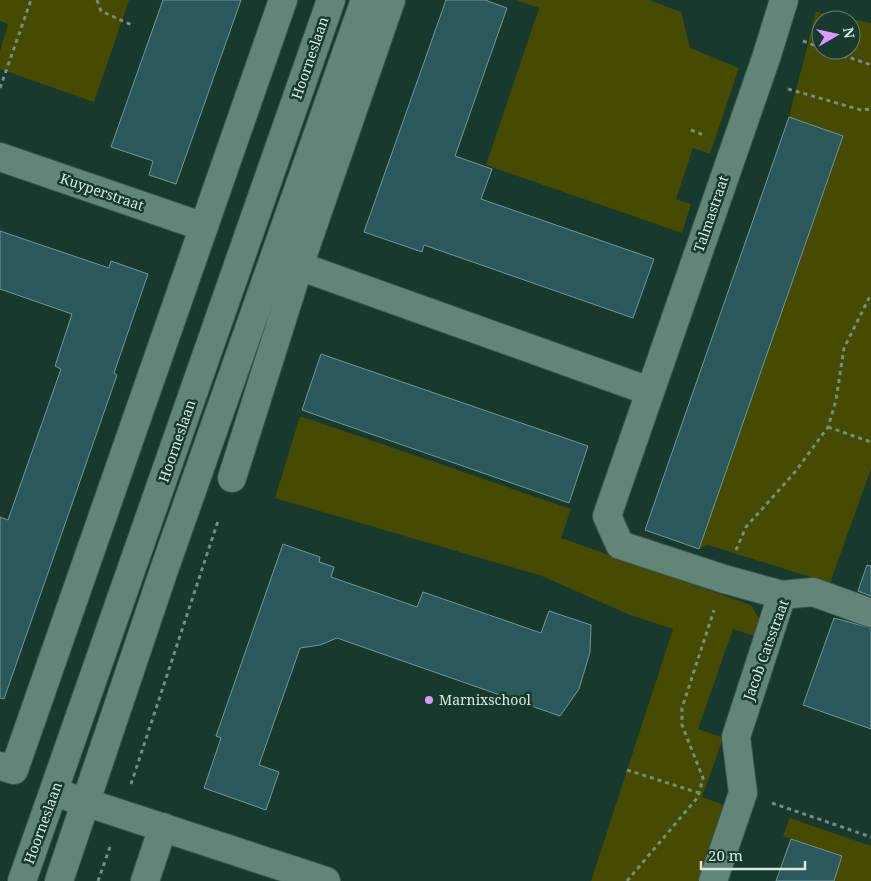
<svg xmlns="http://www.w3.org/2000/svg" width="871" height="881" viewBox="0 0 871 881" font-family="'Noto Serif',serif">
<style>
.green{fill:#474a01;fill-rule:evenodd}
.building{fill:#2b595b;stroke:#709798}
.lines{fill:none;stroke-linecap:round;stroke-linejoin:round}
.minor-casing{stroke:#38554b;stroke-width:30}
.tertiary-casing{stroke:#38554b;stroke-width:30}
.path{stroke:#738d84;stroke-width:3;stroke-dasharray:4 4;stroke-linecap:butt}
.minor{stroke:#638578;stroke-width:28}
.tertiary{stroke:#638578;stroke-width:28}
.poi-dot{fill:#da9af7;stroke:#18392e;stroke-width:2}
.labels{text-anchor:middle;stroke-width:5;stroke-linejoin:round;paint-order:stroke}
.street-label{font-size:14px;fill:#d7eae2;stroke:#18392e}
.poi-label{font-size:14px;fill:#d7eae2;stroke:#18392e;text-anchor:start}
</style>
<rect width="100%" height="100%" fill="#18392e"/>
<g class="green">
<path d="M0 0H129L94 102 0 69V52L8 24 0 21Z"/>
<path d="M516 0H649L681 12 690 48 739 68 710 154 693 148 676 199 691 204 682 233 486 165 539 8Z"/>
<path d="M816 12 871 23V469L830 583 708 545 699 549 843 137 789 117ZM821 20H851V50H821Z"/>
<path d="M300 416 571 509 561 538 751 605 761 622 758 637 733 629 698 729 721 737 722 741 702 797 724 805 698 881H591L673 629 630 615 542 576 275 498Z"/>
<path d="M790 818 871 846V881H834L842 856 783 836Z"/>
</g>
<g class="building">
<path d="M163 0H241L176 184 149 175 153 161 111 147Z"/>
<path d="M446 0H485L507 8 455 156 492 169 481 199 654 259 633 318 424 245 422 252 364 232Z"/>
<path d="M789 117 843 136 699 549 645 530Z"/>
<path d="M0 231 109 268 111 261 148 274 114 373 117 375 4 699 0 698V517L8 520 61 369 55 366 72 314 0 289Z"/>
<path d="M321 354 588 446 569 503 302 410Z"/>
<path d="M283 544 320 557 319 562 334 567 331 577 417 607 423 592 541 633 549 611 591 625 590 652 579 689 560 716 337 638 320 645 300 648 259 765 279 772 266 810 204 788 221 738 216 736Z"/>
<path d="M867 565 871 566V596L858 591Z"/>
<path d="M834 618 871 628V729L803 705Z"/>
<path d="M791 839 842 856 834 881H776Z"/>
</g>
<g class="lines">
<defs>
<g id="minor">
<path d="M0 157 204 227"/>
<path d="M299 266 649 391"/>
<path d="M232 478 299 266 391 0"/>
<path d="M782 595 724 579 620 545 607 516 766 58 784 0"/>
<path d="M0 766 14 770 283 0"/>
<path d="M54 792 326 881"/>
<path d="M145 881 163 827"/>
<path d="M713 881 743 793 736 737 782 595 813 592 871 613"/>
</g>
<g id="tertiary">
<path d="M22 881 331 0"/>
<path d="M59 881 164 570 365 0"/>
</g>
</defs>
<use href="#minor" class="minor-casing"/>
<use href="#tertiary" class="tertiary-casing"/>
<g class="path">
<path d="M97 0 101 11 134 26"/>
<path d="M803 41 821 48"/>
<path d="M828 50 871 65"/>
<path d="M0 88 31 0"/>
<path d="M788 89 861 110 871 109"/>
<path d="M691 130 706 136"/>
<path d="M828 427 871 442"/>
<path d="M736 550 746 527 795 472 828 427 836 400 844 348 871 294"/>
<path d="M627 770 699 793"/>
<path d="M131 784 218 521"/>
<path d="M772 803 871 837"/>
<path d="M98 881 111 844"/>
<path d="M627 881 698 797 703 778 682 725V708L714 610"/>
</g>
<use href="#minor" class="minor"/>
<use href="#tertiary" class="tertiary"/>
</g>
<circle class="poi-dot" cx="429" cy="700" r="5"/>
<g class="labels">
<g class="street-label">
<text transform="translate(310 58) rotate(-71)" y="5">Hoorneslaan</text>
<text transform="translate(102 192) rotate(19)" y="5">Kuyperstraat</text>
<text transform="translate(711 214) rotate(-71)" y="5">Talmastraat</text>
<text transform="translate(177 441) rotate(-71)" y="5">Hoorneslaan</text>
<text transform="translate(766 650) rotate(-70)" y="5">Jacob Catsstraat</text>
<text transform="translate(43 823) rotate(-70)" y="5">Hoorneslaan</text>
</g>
<g class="poi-label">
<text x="439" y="705">Marnixschool</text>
</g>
</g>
<g transform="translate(836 35) rotate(81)"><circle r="24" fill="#18392e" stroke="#648076"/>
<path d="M0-4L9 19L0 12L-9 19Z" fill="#da9af7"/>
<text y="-8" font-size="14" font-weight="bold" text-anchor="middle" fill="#d7eae2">N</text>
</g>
<path d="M701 861v8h104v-8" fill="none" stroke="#d7eae2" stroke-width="2.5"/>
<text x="708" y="861" font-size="15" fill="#d7eae2" stroke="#18392e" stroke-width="4" paint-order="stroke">20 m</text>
</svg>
